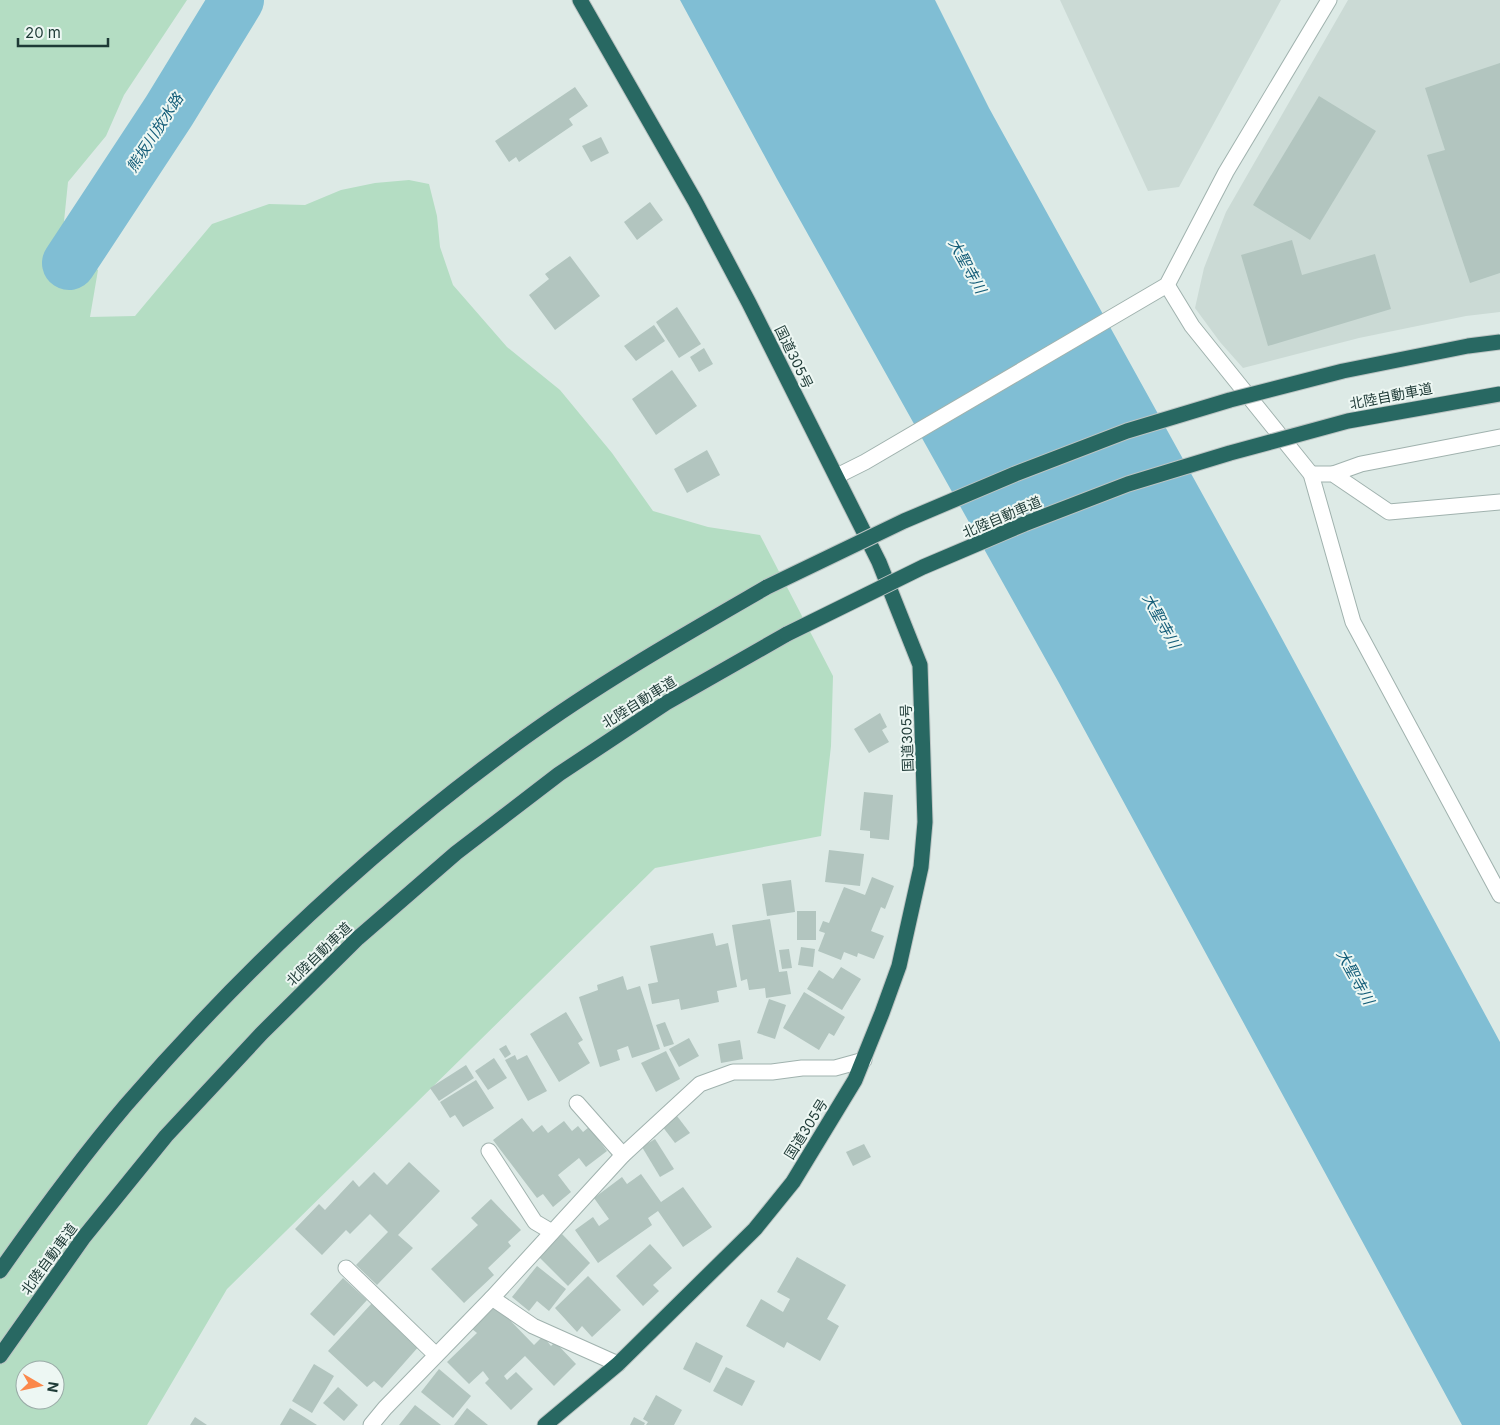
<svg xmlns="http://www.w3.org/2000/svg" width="1500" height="1425" viewBox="0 0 1500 1425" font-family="Inter,'Noto Sans JP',sans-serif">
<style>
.built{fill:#cbdad5}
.green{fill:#b4ddc3;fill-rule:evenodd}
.water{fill:#80bed4}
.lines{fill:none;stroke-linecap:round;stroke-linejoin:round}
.river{stroke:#80bed4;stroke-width:54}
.building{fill:#b2c5bf}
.lane-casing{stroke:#a0b2ae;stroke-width:17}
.street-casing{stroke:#a0b2ae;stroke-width:17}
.highway-casing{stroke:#bcc4c3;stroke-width:17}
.lane{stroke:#fff;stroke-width:15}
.street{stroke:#fff;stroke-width:15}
.highway{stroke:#286862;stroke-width:15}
.highway-bridge-casing{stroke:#bcc4c3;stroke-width:17;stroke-linecap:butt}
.highway-bridge{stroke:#286862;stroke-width:15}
.labels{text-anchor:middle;stroke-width:4;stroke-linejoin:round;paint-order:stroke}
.street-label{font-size:14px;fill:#1e3a36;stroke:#edf7f3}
.water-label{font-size:15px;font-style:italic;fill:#155e79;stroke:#edf7f3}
</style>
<rect width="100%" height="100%" fill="#ddeae6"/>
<g class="built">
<path d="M1060 0H1281L1179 187 1148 191Z"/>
<path d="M1348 0H1500V312L1466 316 1359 338 1243 368 1220 342 1195 308 1204 268 1226 212Z"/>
</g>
<path class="green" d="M0 0H187L124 95 106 136 68 182 62 241 98 270 90 317 135 316 212 224 269 204 305 205 341 190 375 183 409 180 429 184 437 216 440 247 453 285 507 347 560 390 612 453 653 511 708 527 760 535 833 676 831 746 821 836 655 868 227 1289 147 1425H0ZM25 1370H55V1400H25Z"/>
<path class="water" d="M680 0H935L989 108 1267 611 1500 1042V1425H1462L1059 683 777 179Z"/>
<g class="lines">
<path class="river" d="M69 263 169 111 237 0"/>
</g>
<g class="building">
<path d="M1500 63V273L1470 283 1427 155 1445 150 1425 88Z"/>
<path d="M575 87 588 106 569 119 573 125 519 162 516 157 509 162 495 141Z"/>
<path d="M1319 96 1376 131 1310 240 1253 205Z"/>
<path d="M601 137 609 153 591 162 582 146Z"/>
<path d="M650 202 663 220 637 240 624 222Z"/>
<path d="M1292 240 1302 275 1375 254 1391 309 1268 346 1241 255Z"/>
<path d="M570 256 600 296 555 330 529 295 549 279 545 274Z"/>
<path d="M677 307 701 344 679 358 656 322Z"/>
<path d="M654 325 665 341 636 361 624 346Z"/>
<path d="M704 348 713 364 699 372 690 357Z"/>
<path d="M672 370 697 406 656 435 632 399Z"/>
<path d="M707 450 720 475 687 493 674 469Z"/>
<path d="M880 713 887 727 882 730 889 742 869 753 854 729Z"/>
<path d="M864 792 893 795 889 840 870 838V831L860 830Z"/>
<path d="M829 850 864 854 860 886 825 882Z"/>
<path d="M872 877 894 886 885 909 881 907 871 931 884 936 874 959 858 953 857 957 844 952 841 960 818 951 825 933 819 931 823 921 829 923 844 887 865 895Z"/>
<path d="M791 880 795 912 767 916 762 884Z"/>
<rect x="797" y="911" width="19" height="29"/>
<path d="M770 919 779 972 787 971 791 994 766 998 765 988 749 990 747 979 741 981 732 925Z"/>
<path d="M713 933 716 946 728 943 737 987 717 991 719 1002 681 1010 679 999 652 1004 648 984 658 982 650 946Z"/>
<path d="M801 947 815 949 813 967 798 965Z"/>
<path d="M789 949 792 968 782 969 779 950Z"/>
<path d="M841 967 861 979 842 1010 807 989 819 970 833 979Z"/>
<path d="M623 976 627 990 640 986 660 1049 632 1058 628 1046 617 1050 620 1060 600 1067 579 997 598 990 597 985Z"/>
<path d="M804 992 845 1017 834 1036 829 1033 819 1050 783 1028Z"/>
<path d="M769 999 786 1005 775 1039 757 1033Z"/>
<path d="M566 1012 583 1040 578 1043 590 1063 559 1082 530 1034Z"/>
<path d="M665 1022 674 1044 664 1047 656 1025Z"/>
<path d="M689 1038 699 1056 679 1067 669 1049Z"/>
<path d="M740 1040 743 1059 721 1063 718 1044Z"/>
<path d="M506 1045 511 1054 505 1058 499 1049Z"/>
<path d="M666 1051 680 1079 656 1092 641 1063Z"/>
<path d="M515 1055 517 1060 527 1055 547 1091 528 1101 505 1060Z"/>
<path d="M494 1058 507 1078 488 1090 475 1071Z"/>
<path d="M466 1065 474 1078 439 1101 430 1088Z"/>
<path d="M476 1080 494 1108 463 1127 455 1115 450 1118 440 1102Z"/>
<path d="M677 1116 690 1133 675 1143 662 1126Z"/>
<path d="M522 1118 533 1132 542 1125 548 1133 564 1121 572 1131 578 1126 583 1132 589 1127 607 1151 586 1167 579 1158 558 1175 571 1192 553 1207 543 1194 537 1198 493 1140Z"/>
<path d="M655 1139 674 1169 660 1177 642 1147Z"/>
<path d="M864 1144 871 1157 853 1166 846 1152Z"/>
<path d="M409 1162 440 1191 398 1235 413 1248 377 1285 356 1265 388 1232 370 1214 350 1234 346 1230 322 1255 295 1229 319 1204 325 1210 353 1180 359 1187 374 1172 387 1185Z"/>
<path d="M641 1174 661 1202 683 1187 712 1227 683 1247 658 1211 648 1218 652 1225 598 1263 575 1230 593 1217 599 1226 609 1219 594 1198 622 1177 627 1184Z"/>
<path d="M491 1199 521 1230 508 1242 511 1246 488 1268 494 1275 464 1303 431 1269 478 1225 471 1218Z"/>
<path d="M562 1234 590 1263 568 1286 539 1257Z"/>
<path d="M650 1244 672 1268 653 1285 659 1291 643 1306 616 1276Z"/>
<path d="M797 1257 846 1285 827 1319 839 1326 820 1361 787 1342 784 1348 746 1326 761 1299 783 1312 790 1299 777 1292Z"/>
<path d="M537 1266 566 1289 549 1311 537 1301 529 1311 512 1297Z"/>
<path d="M588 1276 621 1310 592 1337 582 1326 577 1332 555 1308Z"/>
<path d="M343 1278 367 1300 334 1336 310 1314Z"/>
<path d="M373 1302 420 1345 382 1388 374 1381 367 1387 328 1351Z"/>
<path d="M496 1306 534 1345 543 1336 551 1346 555 1342 576 1364 554 1386 525 1356 504 1376 507 1380 516 1372 533 1389 511 1410 485 1383 489 1379 483 1371 469 1384 447 1362 477 1333 472 1329Z"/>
<path d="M696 1342 723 1356 710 1383 683 1369Z"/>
<path d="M314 1364 334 1376 312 1413 292 1401Z"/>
<path d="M726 1367 755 1381 742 1406 713 1391Z"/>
<path d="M439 1369 471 1396 453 1418 421 1392Z"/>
<path d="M338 1387 358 1405 344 1421 323 1403Z"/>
<path d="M656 1395 682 1410 674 1425H646L648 1422 643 1419Z"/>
<path d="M415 1405 441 1425H399Z"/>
<path d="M290 1408 317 1425H280Z"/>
<path d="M467 1408 488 1425H454Z"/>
<path d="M195 1417 207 1425H190Z"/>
<path d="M634 1417 645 1423 644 1425H630Z"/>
</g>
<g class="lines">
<defs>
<g id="lane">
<path d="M1333 474 1361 464 1500 437"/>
<path d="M577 1103 623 1155"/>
<path d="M489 1151 535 1222 552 1232"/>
<path d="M346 1268 436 1355"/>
<path d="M492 1298 533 1326 618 1364"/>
</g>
<g id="street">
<path d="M1167 285 1192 326 1311 474 1353 622 1500 895"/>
<path d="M1311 474H1333L1389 512 1500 502"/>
<path d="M837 476 865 462 1167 285 1226 172 1329 0"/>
<path d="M371 1425 385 1408 492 1298 623 1155 700 1084 733 1072H772L802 1068H835L864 1060"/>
</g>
<g id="highway">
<path d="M0 1271C40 1214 81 1158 126 1105 244 969 377 844 524 738 601 682 684 635 767 587"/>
<path d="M0 1356 84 1237 166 1136 262 1033 358 938 456 853 559 774 666 703 787 634"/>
<path d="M545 1425 618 1364 755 1229 793 1182 855 1080 882 1013 899 966 921 867 925 822 920 665 879 562 749 303 695 201 580 0"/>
</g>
</defs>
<use href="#lane" class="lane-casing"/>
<use href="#street" class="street-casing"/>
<use href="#highway" class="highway-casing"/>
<use href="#lane" class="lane"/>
<use href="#street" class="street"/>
<use href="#highway" class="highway"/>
<defs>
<g id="highway-bridge">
<path d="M767 587 904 521 1015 474 1127 431 1230 400 1343 371 1468 346 1500 342"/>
<path d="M787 634 923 567 1024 524 1128 484 1230 453 1348 421 1500 394"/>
</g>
</defs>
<use href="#highway-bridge" class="highway-bridge-casing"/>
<use href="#highway-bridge" class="highway-bridge"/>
</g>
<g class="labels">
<g class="street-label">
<text transform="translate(794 357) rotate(64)" y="5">国道305号</text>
<text transform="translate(1391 396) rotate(-11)" y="5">北陸自動車道</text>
<text transform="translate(1002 517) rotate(-23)" y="5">北陸自動車道</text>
<text transform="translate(639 702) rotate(-32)" y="5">北陸自動車道</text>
<text transform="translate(907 738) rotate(-92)" y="5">国道305号</text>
<text transform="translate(319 954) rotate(-44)" y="5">北陸自動車道</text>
<text transform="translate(806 1129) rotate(-58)" y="5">国道305号</text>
<text transform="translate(49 1259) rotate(-54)" y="5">北陸自動車道</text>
</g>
<g class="water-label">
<text transform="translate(155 133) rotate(-57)" y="5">熊坂川放水路</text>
<text transform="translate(967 266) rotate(61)" y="5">大聖寺川</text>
<text transform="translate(1161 621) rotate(61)" y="5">大聖寺川</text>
<text transform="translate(1355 977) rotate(61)" y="5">大聖寺川</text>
</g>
</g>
<g transform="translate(40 1385) rotate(99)"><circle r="24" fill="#edf7f3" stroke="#9aaba7"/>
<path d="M0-4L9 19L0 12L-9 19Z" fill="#fb884a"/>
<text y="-8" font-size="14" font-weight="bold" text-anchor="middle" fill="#1e3a36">N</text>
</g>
<path d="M18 38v8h90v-8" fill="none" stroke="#1e3a36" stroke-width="2.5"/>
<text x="25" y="38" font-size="15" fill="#1e3a36" stroke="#edf7f3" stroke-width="4" paint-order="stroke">20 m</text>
</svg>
